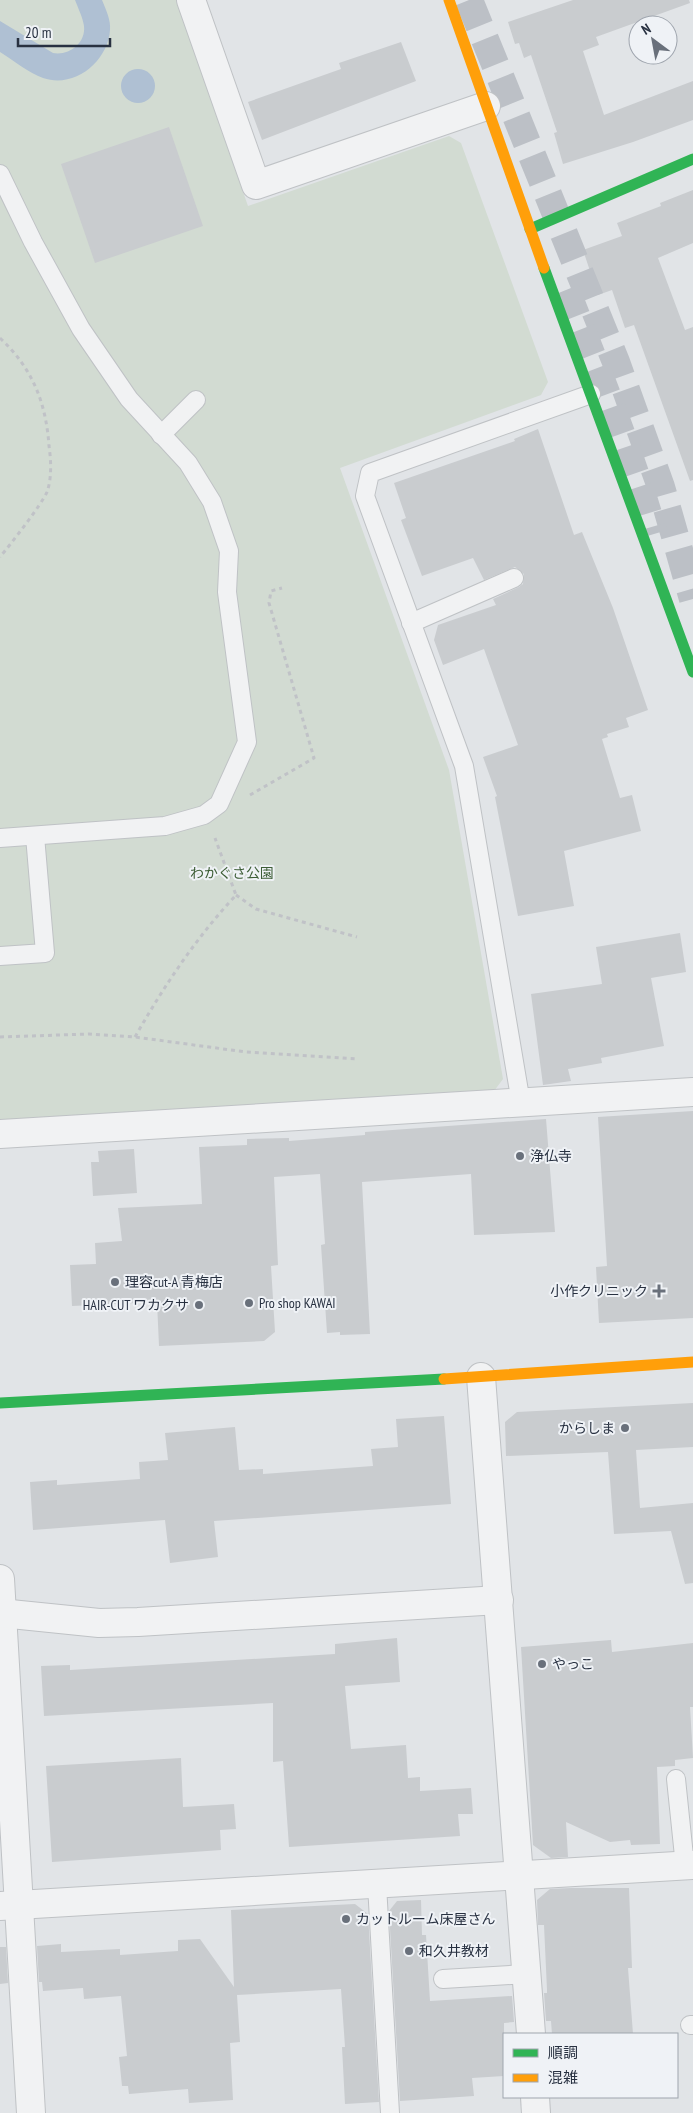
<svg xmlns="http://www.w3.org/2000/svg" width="693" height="2113" viewBox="0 0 693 2113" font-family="'PT Sans Narrow','Noto Sans JP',sans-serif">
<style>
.green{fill:#d2dbd2}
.water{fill:#afc0d3}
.building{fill:#c9cccf}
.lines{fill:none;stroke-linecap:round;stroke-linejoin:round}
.highway-tunnel{stroke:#bcc0c6;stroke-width:28;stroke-dasharray:28 14;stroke-linecap:butt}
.lane-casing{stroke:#bfc2c5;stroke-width:20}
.street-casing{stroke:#bfc2c5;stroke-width:30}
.path{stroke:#c0c2c7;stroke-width:3;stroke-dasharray:4 4;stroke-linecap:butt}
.lane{stroke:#f1f2f3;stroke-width:18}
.street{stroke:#f1f2f3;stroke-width:28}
.fast{stroke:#30b455;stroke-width:11}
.slow{stroke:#ff9f0a;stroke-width:11}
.poi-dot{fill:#69707b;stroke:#eff2f6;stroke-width:2}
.labels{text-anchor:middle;stroke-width:4;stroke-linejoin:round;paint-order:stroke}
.park-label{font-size:14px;fill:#3c5d35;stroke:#eff2f6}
.poi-label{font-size:14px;fill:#283141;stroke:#eff2f6;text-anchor:start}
</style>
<rect width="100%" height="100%" fill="#e1e4e7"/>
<path class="green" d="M0 0H176L248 206 449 136 461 143 548 382 541 395 340 468 449 770 503 1079 494 1091 0 1120Z"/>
<g class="water">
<path d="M75 0H102C106 10 111 20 110 30 108 61 75 89 43 78 29 73 13 60 0 52V21L53 53C68 56 86 44 84 26 83 18 78 8 75 0Z"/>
<circle cx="138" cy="86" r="17"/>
</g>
<g class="building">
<path d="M573 0H689L690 3 596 37 599 45 583 51 604 115 693 81V120L633 142 563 164 554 133 557 132 531 55 524 58 519 43 515 44 508 22Z"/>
<path d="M401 42 416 81 262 140 248 102 341 69 339 63Z"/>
<path d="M169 127 203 226 95 263 61 164Z"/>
<path d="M693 190V243L658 258 685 330 693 327V480L690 481 634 325 625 328 612 290 598 295 583 250 622 236 617 223 661 206 660 203Z"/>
<path d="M538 429 574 535 582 532 613 608 648 710 626 718 629 727 607 734 608 737 602 739 620 798 632 795 641 831 564 851 574 906 518 916 495 797 497 796 483 757 518 745 484 649 443 665 434 640 438 625 496 605 493 599 519 587 523 584 524 574 515 567 484 580 473 558 422 576 401 520 406 518 394 483 515 441 514 439Z"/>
<path d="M680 933 686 972 651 978 664 1046 601 1058 602 1063 568 1069 571 1081 543 1085 531 994 602 984 596 947Z"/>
<path d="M693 1111V1318L599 1323 596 1267 607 1266 598 1117Z"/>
<path d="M546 1119 555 1232 474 1235 471 1174 362 1182 370 1334 340 1335V1332L327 1333 321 1245 325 1244 320 1174 274 1177 278 1265 271 1266 275 1332 264 1341 159 1346 157 1302 72 1306 70 1265 96 1264 95 1243 122 1241 118 1208 202 1204 199 1147 247 1145V1139L289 1138V1141L365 1135V1132Z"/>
<path d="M134 1149 137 1193 93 1196 91 1162H99L98 1151Z"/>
<path d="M693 1403V1447L636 1450 640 1508 693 1503V1583L685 1584 671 1531 614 1534 608 1452 506 1456 505 1422 517 1412Z"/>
<path d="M444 1416 451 1504 214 1521 218 1557 170 1563 165 1520 33 1530 30 1482 57 1480V1485L140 1479 139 1462 168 1460 165 1433 235 1427 239 1470 263 1469V1474L373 1466 371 1449 398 1447 396 1419Z"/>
<path d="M397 1638 400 1682 345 1686 351 1749 406 1745 408 1778 420 1777V1791L471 1788 473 1814H458L460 1836 289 1847 283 1761 273 1762V1703L44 1716 41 1666 70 1665V1670L335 1654V1644Z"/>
<path d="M611 1640 612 1652 693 1643V1707H690L693 1758 675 1760V1766L657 1767 660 1844 631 1845 630 1840 610 1842 566 1822 568 1857 551 1858 533 1845 521 1647Z"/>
<path d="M181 1758 183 1807 234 1804 236 1829 220 1830 221 1850 52 1862 46 1766Z"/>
<path d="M571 1888H629L632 1968H628L633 2034H552L551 2021H546L544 1993H547V1990L544 1925H538L537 1900 550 1889Z"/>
<path d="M421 1900 422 1935H426L430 2001 512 1996 514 2022 504 2023V2076L472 2078 474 2096 400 2101 389 1911 397 1901Z"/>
<path d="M355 1904 368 1914 379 2102 345 2104 342 2047H345L341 1989 237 1995 240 2042 230 2043 233 2100 189 2103 188 2089 129 2094 128 2086H122L119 2057 127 2056 121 1996 84 1999 83 1988 43 1991 42 1982H39L37 1946 61 1944V1952L120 1949V1955L178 1951V1940L200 1939 234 1987 231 1910Z"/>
<path d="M0 1947H6L8 1983 0 1984Z"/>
</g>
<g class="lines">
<g class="highway-tunnel">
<path d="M469 0 616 362 661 487 693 599"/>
<path d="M566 290C598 371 630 451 654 534"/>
</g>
<defs>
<g id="lane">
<path d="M0 174 33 242 81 329 129 399 188 463 212 502 229 551 227 592 247 742 219 804 204 815 165 826 0 838"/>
<path d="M161 435 196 400"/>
<path d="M411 623 514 578"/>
<path d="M0 956 45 953 35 836"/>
<path d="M521 1103 464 766 365 496 370 473 591 394"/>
<path d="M676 1779 685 1866"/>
<path d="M377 1885 390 2113"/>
<path d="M443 1979 527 1974"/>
<path d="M690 2025H693"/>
</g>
<g id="street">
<path d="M191 0 256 185 486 106"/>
<path d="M0 1134 693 1092"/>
<path d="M481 1377 531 2034"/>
<path d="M0 1579 31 2113"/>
<path d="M0 1613 99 1623 138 1622 499 1600"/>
<path d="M0 1906 693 1865"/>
<path d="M535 2097 536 2113"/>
</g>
</defs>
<use href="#lane" class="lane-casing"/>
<use href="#street" class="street-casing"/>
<g class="path">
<path d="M0 338C33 369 46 403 49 446 51 460 52 478 47 492 42 504 10 545 0 557"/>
<path d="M250 795 314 758 269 603 271 591 282 588"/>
<path d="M236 895 256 909 357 937"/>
<path d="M0 1037 89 1034 135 1037 246 1052 358 1059"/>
<path d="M135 1037C164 986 196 938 236 895L215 838"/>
</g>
<use href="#lane" class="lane"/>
<use href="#street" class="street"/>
<g class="fast">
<path d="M530 229 693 159"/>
<path d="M544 268 693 672"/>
<path d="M0 1403 444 1379"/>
</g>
<g class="slow">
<path d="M449 0 544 268"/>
<path d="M444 1379 693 1362"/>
</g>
</g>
<g class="poi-dot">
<circle cx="520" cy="1156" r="5"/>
<circle cx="115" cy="1282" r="5"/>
<path d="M656.5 1283.5h5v5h5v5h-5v5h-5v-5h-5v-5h5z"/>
<circle cx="249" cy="1303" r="5"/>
<circle cx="199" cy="1305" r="5"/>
<circle cx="625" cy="1428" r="5"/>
<circle cx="542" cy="1664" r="5"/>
<circle cx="346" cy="1919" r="5"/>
<circle cx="409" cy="1951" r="5"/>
</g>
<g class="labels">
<g class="park-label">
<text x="232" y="878">わかぐさ公園</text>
</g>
<g class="poi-label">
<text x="530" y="1161">浄仏寺</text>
<text x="125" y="1287">理容cut-A 青梅店</text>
<text x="648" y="1296" text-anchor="end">小作クリニック</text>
<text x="259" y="1308">Pro shop KAWAI</text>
<text x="189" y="1310" text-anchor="end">HAIR-CUT ワカクサ</text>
<text x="615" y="1433" text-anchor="end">からしま</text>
<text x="552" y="1669">やっこ</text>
<text x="356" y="1924">カットルーム床屋さん</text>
<text x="419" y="1956">和久井教材</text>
</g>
</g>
<rect x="503" y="2033" width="175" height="65" fill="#eff2f6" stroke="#9fa5ae"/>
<rect x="513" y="2049" width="25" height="8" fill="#30b455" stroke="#9fa5ae"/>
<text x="548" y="2058" font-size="15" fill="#283141">順調</text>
<rect x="513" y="2074" width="25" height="8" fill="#ff9f0a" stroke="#9fa5ae"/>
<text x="548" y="2083" font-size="15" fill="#283141">混雑</text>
<g transform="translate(653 40) rotate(328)"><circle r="24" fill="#eff2f6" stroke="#9fa5ae"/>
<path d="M0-4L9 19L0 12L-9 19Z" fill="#69707b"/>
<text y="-8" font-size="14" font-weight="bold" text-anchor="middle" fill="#283141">N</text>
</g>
<path d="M18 38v8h92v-8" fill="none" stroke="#283141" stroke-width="2.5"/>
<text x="25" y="38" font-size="15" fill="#283141" stroke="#eff2f6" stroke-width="4" paint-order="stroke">20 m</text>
</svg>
